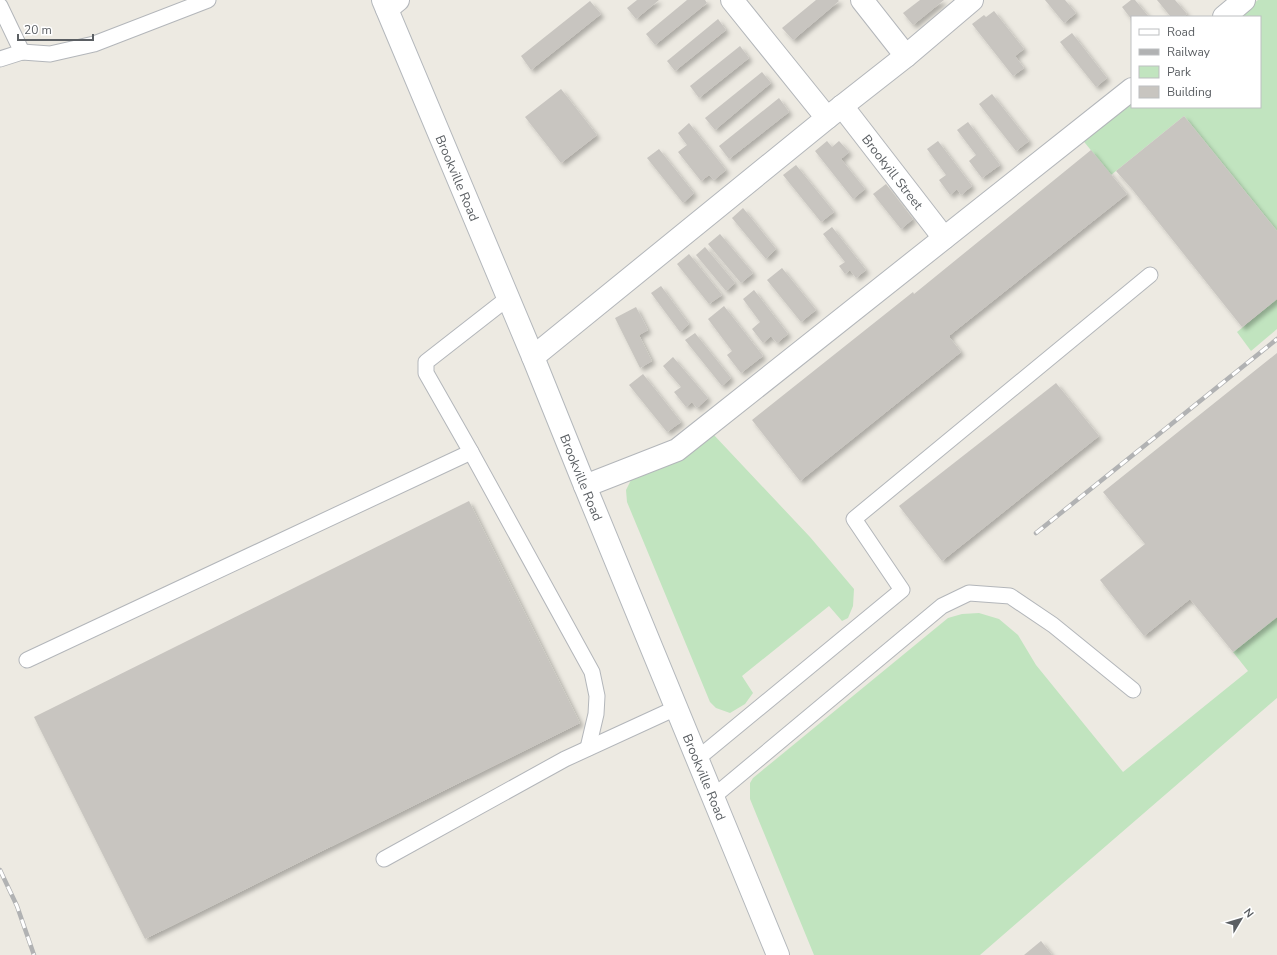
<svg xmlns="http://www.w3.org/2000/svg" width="1277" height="955" viewBox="0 0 1277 955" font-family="'Nunito Sans',sans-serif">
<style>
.green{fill:#c1e4bf}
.building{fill:#c8c5c0;filter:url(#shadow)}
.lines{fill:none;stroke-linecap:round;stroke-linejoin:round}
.service-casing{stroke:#b3b6ba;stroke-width:17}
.minor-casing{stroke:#b3b6ba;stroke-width:24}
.secondary-casing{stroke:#b4b8bc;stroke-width:24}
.service{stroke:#fff;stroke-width:15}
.minor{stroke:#fff;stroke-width:22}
.secondary{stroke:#fff;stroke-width:22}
.rail-casing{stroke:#b1b2b3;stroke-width:4.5}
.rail{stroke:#fff;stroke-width:3;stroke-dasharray:9;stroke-linecap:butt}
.labels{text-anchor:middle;stroke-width:3;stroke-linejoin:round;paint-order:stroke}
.street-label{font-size:13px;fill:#5b5f63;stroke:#fff}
</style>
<defs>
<filter id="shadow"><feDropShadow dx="3.5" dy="3.5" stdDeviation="2" flood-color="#0004"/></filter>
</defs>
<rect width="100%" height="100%" fill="#edeae2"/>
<g class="green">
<path d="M1258 0H1277V231L1184 116 1111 175 1081 138 1132 99V107H1260V17H1237Z"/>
<path d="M1277 299V329L1251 351 1237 332Z"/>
<path d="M713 434 810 537 854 589 853 606 848 618 842 621 829 606 742 676 753 693 745 704 730 713 716 708 710 702 627 502 626 490 631 480 680 458Z"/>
<path d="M979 613 999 619 1018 635 1036 665 1123 772 1248 671 1233 652 1277 617V698L980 955H814L750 799V783L753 778 948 618 962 614Z"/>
</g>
<g class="building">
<path d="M637 0H659L636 19 627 8Z"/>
<path d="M687 0H705L707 3 655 45 646 34Z"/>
<path d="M816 0H838L839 1 793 40 782 28Z"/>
<path d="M920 0H944L913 25 903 13Z"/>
<path d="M1045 0H1065L1076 13 1064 23Z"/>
<path d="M1131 0H1135L1149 17H1132V20L1122 7Z"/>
<path d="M1157 0H1175L1187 14 1183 17H1171Z"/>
<path d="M590 1 601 14 531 70 521 56Z"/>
<path d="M994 11 1024 49 1015 56 1024 68 1013 76 972 24 984 15 986 17Z"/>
<path d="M718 19 726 30 675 71 667 61Z"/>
<path d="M1072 33 1107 78 1096 87 1060 42Z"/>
<path d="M740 46 749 58 699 98 690 86Z"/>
<path d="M762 72 771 83 715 130 705 118Z"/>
<path d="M561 89 597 135 561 163 525 117Z"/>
<path d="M992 94 1029 141 1016 151 979 104Z"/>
<path d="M779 98 789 112 729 159 719 146Z"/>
<path d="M1184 116 1277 231V299L1242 327 1132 189 1116 171Z"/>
<path d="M968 122 1000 165 982 178 969 161 976 155 957 130Z"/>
<path d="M689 123 726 170 714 180 709 175 701 181 678 152 687 145 678 133Z"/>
<path d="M827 141 832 147 839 141 849 152 841 159 865 189 853 199 815 151Z"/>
<path d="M938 141 972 186 961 195 957 189 950 195 939 180 946 175 927 149Z"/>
<path d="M659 149 694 193 683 203 647 158Z"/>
<path d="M1091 150 1127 194 950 335V338L961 352 800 481 752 420 913 292 914 294Z"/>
<path d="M796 165 834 212 821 222 783 175Z"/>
<path d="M886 184 913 219 901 229 873 194Z"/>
<path d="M743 208 776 249 766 259 732 218Z"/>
<path d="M832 227 866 270 856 278 850 270 845 274 839 266 845 262 823 234Z"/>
<path d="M720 234 753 273 741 283 708 244Z"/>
<path d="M705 247 735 283 726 291 696 255Z"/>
<path d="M689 254 722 295 709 304 677 264Z"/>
<path d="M782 268 816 310 801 322 767 280Z"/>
<path d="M661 286 689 324 680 332 651 293Z"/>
<path d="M754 290 788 334 777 343 771 336 763 343 752 329 760 322 743 299Z"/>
<path d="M724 306 763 356 741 373 727 355 732 351 708 319Z"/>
<path d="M636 307 648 330 639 335 652 361 640 368 615 318Z"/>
<path d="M695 333 731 378 722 386 685 340Z"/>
<path d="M1277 353V617L1233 652 1190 599 1144 636 1100 580 1145 544 1103 492Z"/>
<path d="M673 357 708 398 697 408 692 402 686 407 674 392 681 387 663 366Z"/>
<path d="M643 374 681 422 667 432 629 385Z"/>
<path d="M1056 383 1099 436 942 561 899 506Z"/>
<path d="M469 501 580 723 145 939 34 717Z"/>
<path d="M1041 941 1052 955H1024Z"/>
</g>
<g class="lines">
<defs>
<g id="service">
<path d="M0 6 22 52"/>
<path d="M0 59 22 52 50 54 94 44 208 0"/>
<path d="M471 452 426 373V362L508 298"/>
<path d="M27 660 471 452 592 672 597 696 596 714 588 748"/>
<path d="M697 759 902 590 854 519 1150 275"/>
<path d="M713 797 942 606 969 593 1010 596 1053 625 1133 690"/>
<path d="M384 859 565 759 676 708"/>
</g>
<g id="minor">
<path d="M732 0 827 118"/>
<path d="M862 0 906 56"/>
<path d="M387 9 398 0"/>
<path d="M1224 17 1244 0"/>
<path id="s1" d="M842 106 944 238"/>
<path d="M533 357 827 118 906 56 972 0"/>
<path d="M585 486 677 450 1132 89"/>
</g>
<g id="secondary">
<path id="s2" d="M383 0 533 357 585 486 778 955"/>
</g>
</defs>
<use href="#service" class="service-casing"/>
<use href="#minor" class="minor-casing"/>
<use href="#secondary" class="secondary-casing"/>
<use href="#service" class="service"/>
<use href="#minor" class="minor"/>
<use href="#secondary" class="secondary"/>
<defs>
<g id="rail">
<path d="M1036 533 1277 339"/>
<path d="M0 870 17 906 34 955"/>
</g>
</defs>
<use href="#rail" class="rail-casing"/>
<use href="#rail" class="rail"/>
</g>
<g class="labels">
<g class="street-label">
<text dy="5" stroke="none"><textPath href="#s1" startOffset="83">Brookyill Street</textPath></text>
<text dy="5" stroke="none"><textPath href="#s2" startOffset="193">Brookville Road</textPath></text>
<text dy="5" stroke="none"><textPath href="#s2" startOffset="517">Brookville Road</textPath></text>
<text dy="5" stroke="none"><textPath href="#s2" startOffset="841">Brookville Road</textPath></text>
</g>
</g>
<rect x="1131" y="16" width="130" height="92" fill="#ffffff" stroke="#bdbfc1"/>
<rect x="1139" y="29" width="20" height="6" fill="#ffffff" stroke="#bdbfc1"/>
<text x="1167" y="36" font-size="12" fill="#5b5f63">Road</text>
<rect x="1139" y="49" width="20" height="6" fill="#b1b2b3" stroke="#bdbfc1"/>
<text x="1167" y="56" font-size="12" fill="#5b5f63">Railway</text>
<rect x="1139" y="66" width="20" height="12" fill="#c1e4bf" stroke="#bdbfc1"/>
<text x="1167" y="76" font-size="12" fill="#5b5f63">Park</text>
<rect x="1139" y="86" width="20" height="12" fill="#c8c5c0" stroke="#bdbfc1"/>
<text x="1167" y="96" font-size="12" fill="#5b5f63">Building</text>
<g transform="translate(1241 919) rotate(52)" stroke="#ffffff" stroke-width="3" paint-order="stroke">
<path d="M0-3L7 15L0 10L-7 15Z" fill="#5b5f63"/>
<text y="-6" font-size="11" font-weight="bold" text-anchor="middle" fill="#5b5f63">N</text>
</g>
<path d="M18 34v6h75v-6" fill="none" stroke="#5b5f63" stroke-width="2"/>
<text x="24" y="34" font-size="12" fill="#5b5f63" stroke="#ffffff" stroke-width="3" paint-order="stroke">20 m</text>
</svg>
